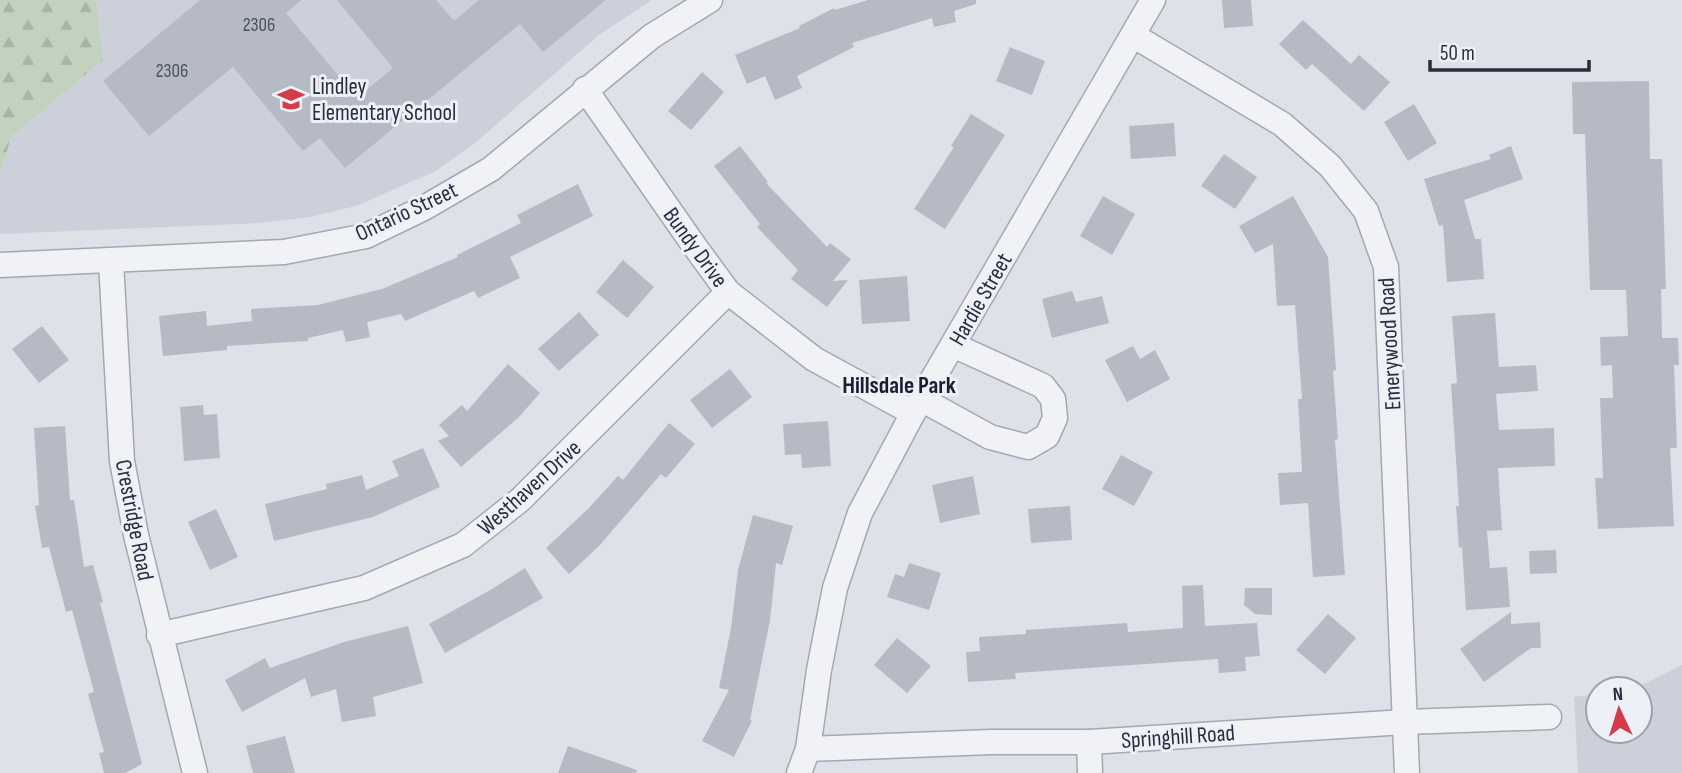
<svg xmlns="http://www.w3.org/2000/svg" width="1682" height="773" viewBox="0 0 1682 773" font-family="'Sofia Sans Condensed',sans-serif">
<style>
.built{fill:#ccd0da}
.forest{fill:url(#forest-firs)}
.building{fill:#b5bac5}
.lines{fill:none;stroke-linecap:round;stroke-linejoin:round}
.minor-casing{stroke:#a3a8b2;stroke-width:27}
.minor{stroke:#f0f2f6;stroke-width:24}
.labels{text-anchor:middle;stroke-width:6;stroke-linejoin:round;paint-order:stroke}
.number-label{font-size:19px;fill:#4a5160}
.poi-label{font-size:23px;fill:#262e3f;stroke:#edf0f6;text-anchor:start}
.street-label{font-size:23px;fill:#262e3f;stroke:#edf0f6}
.neighbourhood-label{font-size:24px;font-weight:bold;fill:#191f30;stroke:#edf0f6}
</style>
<defs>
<pattern id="forest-firs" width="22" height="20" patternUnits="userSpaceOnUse" patternTransform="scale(1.75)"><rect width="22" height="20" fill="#c2d2be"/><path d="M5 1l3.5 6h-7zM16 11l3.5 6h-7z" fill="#a7b5a4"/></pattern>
</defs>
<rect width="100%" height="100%" fill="#dee1e8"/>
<g class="built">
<path d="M96 0H652L599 35 475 143 436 171 356 206 310 217 259 223 0 234V174L11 137 103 60Z"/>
<path d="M1682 665V773H1578L1574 697 1598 694V731H1640V689H1634Z"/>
</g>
<path class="forest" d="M0 0H96L103 60 11 137 0 174Z"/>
<g class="building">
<path d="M200 0H301L286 13 357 98 393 68 337 0H436L454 21 479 0H606L543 52 520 24 345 168 320 138 303 151 233 67 149 136 103 81Z"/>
<path d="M868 0H976V4L954 11 956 22 934 27 932 18 852 43 854 47 797 76 802 88 775 100 765 76 747 84 735 55 800 28 799 26 834 8 835 10Z"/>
<path d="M1222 0H1251L1253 26 1224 28Z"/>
<path d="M1303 20 1351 64 1359 55 1390 82 1364 111 1312 64 1306 70 1279 44Z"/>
<path d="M1010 47 1045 61 1032 95 996 81Z"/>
<path d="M702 72 724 92 691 130 668 111Z"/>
<path d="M1649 81 1650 159H1662L1666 289H1661L1662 338H1678L1679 365H1674L1677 448H1670L1674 526 1598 529 1595 478H1603L1600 398H1613L1612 365 1601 366 1600 337 1628 336 1626 290H1590L1585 134H1573L1572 82Z"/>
<path d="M1414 104 1437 143 1408 161 1384 122Z"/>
<path d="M971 114 1005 135 945 229 914 209 954 147 951 146Z"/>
<path d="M1174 123 1176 156 1131 159 1129 126Z"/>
<path d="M740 146 768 182 766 183 827 247 830 243 851 259 833 281 848 280 827 307 791 279 798 270 757 227 760 224 714 166Z"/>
<path d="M1511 146 1523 179 1464 200 1475 239H1481L1484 279 1447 282 1443 225 1439 226 1424 179 1491 159 1489 155Z"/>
<path d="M1224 154 1257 177 1235 209 1201 186Z"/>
<path d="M578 184 593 216 510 257 520 278 478 298 474 291 405 321 401 314 367 322 370 337 346 342 343 330 308 338V341L227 346V350L163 356 159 316 206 311 207 326 252 321 251 309 318 305 382 289 458 257 457 255 521 223 517 215Z"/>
<path d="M1103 196 1135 214 1112 255 1080 236Z"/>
<path d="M1293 196 1328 257 1336 370 1333 371 1338 439 1335 440 1345 575 1313 577 1308 503 1280 505 1278 473 1302 472 1298 399H1302L1295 305 1277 306 1273 244 1255 253 1239 226Z"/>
<path d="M623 260 654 287 627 318 596 292Z"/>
<path d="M907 276 910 321 862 324 859 280Z"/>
<path d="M1072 291 1076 302 1102 296 1109 323 1052 338 1042 299Z"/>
<path d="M579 312 599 335 559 371 538 349Z"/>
<path d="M1495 313 1499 367 1536 365 1538 391 1496 394 1499 430 1554 428 1555 466 1498 468 1502 530 1487 531 1490 568 1507 567 1510 607 1466 610 1462 547 1459 548 1456 506H1459L1451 384 1457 383 1452 316Z"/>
<path d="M42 326 69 360 39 383 12 349Z"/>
<path d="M1133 346 1140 359 1155 350 1170 379 1127 402 1105 360Z"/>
<path d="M508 364 540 393 519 417 461 467 438 441 449 436 439 425 462 405 467 411Z"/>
<path d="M730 369 752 397 712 428 690 400Z"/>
<path d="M203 405 204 415 217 414 220 458 184 461 180 407Z"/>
<path d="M828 421 831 466 802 468 801 454 785 455 783 424Z"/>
<path d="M669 423 695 444 666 478 661 474 599 546 569 574 546 548 588 509 618 476 623 480Z"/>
<path d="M65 426 70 500H74L84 567 93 565 103 602 100 603 142 764 125 773H104L99 753 104 752 88 694 94 692 72 610 66 612 49 547 42 548 35 506 39 505 34 428Z"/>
<path d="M423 448 440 487 373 517 274 541 265 504 327 489 326 484 362 475 366 490 399 476 392 461Z"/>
<path d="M1121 455 1153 472 1134 506 1102 489Z"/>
<path d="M973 476 980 514 940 523 932 485Z"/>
<path d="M1070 506 1072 540 1031 543 1028 509Z"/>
<path d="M216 509 238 557 210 570 188 522Z"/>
<path d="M753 515 793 526 782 565 776 563 770 620 750 720 752 721 734 757 702 741 729 690 719 688 731 628 738 570Z"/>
<path d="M1556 550 1557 573 1530 574 1529 551Z"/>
<path d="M909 563 941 573 929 610 887 597 895 574 904 577Z"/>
<path d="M525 568 543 598 445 653 429 624 492 589Z"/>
<path d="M1203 585 1205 626 1257 623 1260 656 1245 657 1246 671 1219 673 1218 659 1015 673 1016 679 968 682 966 652 980 651 979 637 1026 634V630L1127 623 1128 632 1183 628 1182 586Z"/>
<path d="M1245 588H1272V615L1255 614 1244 605Z"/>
<path d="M1511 612V624L1540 622 1541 648H1531L1484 682 1460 649Z"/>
<path d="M1328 614 1356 638 1325 674 1296 650Z"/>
<path d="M408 626 423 683 373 697 376 716 342 722 336 689 311 697 305 678 242 712 225 680 265 658 270 668 344 642Z"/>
<path d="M897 638 931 666 907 693 874 665Z"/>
<path d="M285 736 295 773H253L246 746Z"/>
<path d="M568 746 637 770 636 773H558Z"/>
</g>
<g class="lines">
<defs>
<g id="minor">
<path d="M1134 36 1282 124 1330 166 1366 211 1386 267 1407 773"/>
<path d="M585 89 693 244 728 292 814 359 913 413"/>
<path d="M111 261 122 461 136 535 195 773"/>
<path d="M0 265 284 252 366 236 424 208 491 169 652 36 710 0"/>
<path d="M921 399 990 437 1028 447 1047 436 1055 418 1053 399 1043 386 953 345"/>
<path d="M159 635 364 588 463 545 520 500 728 292"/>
<path d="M1089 742 1090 773"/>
<path d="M808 749 991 742H1089L1405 722 1549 717"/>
<path d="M799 773 808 749 819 670 835 588 860 513 913 413 1153 0"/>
</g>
</defs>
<use href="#minor" class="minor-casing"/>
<use href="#minor" class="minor"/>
</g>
<defs>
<symbol id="school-bare" viewBox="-9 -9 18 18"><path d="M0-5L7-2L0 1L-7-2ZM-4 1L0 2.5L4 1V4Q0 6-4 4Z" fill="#d33d49" stroke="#edf0f6" stroke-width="2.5" paint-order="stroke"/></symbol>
</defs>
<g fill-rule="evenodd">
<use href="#school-bare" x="272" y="80" width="38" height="38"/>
</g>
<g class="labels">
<g class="number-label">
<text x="259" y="31">2306</text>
<text x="172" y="77">2306</text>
</g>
<g class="poi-label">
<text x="312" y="94">Lindley<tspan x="312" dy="26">Elementary School</tspan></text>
</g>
<g class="street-label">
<text transform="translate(406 211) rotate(-25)" y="8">Ontario Street</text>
<text transform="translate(696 247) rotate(54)" y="8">Bundy Drive</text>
<text transform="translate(980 299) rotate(-60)" y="8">Hardie Street</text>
<text transform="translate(1389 344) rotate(-93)" y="8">Emerywood Road</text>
<text transform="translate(529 487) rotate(-42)" y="8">Westhaven Drive</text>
<text transform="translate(135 520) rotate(79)" y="8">Crestridge Road</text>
<text transform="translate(1178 736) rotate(-4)" y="8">Springhill Road</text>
</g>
<g class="neighbourhood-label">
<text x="899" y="393">Hillsdale Park</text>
</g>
</g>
<g transform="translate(1619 710) rotate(356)"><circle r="33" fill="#edf0f6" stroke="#9da2ad" stroke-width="2"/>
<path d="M0-5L12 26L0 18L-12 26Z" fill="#d33d49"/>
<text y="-10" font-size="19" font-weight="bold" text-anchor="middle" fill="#262e3f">N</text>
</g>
<path d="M1430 60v10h159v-10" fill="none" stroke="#262e3f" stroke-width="3.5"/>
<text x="1440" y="60" font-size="21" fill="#262e3f" stroke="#edf0f6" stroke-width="5" paint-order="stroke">50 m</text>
</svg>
